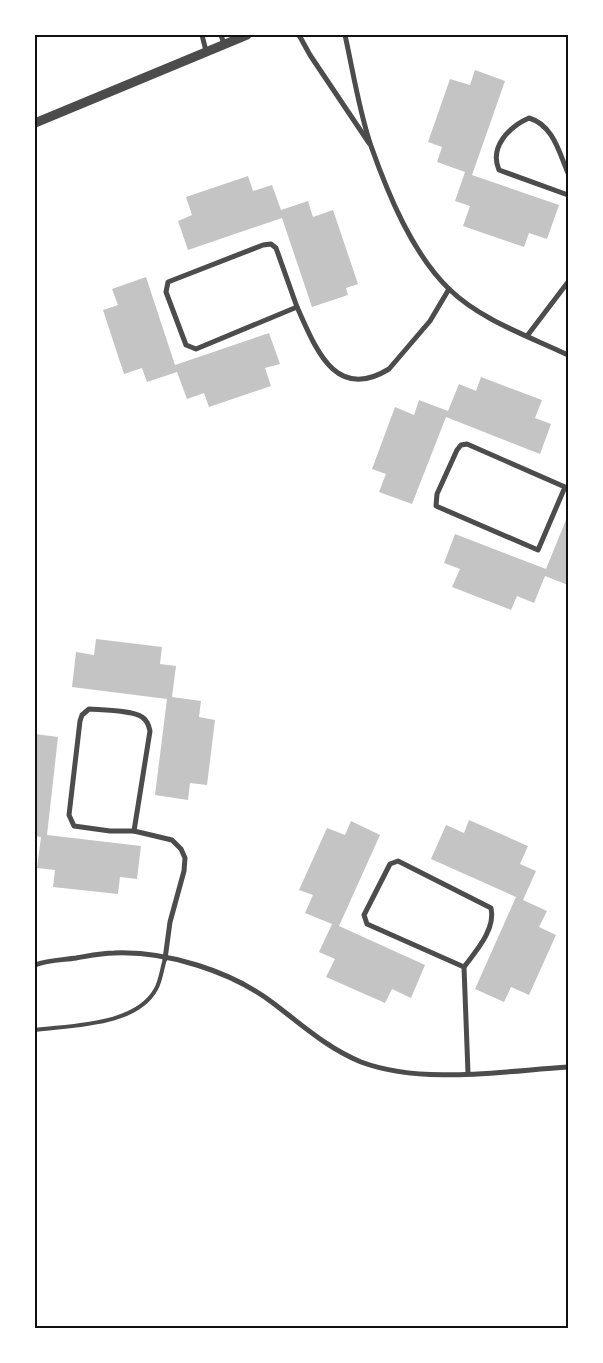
<svg xmlns="http://www.w3.org/2000/svg" width="603" height="1363" viewBox="0 0 603 1363" font-family="'Work Sans',sans-serif">
<style>
.building{fill:#c4c4c4}
.lines{fill:none;stroke-linecap:round;stroke-linejoin:round}
.service{stroke:#4c4c4c;stroke-width:4}
.minor{stroke:#4c4c4c;stroke-width:5}
.tertiary{stroke:#4c4c4c;stroke-width:9}
.neatline{fill:none;stroke:#111;stroke-width:2}
</style>
<rect width="100%" height="100%" fill="#fff"/>
<g class="building">
<path d="M475 70 505 81 472 175 559 205 547 239 529 233 524 247 463 226 470 206 455 201 465 172 437 162 442 147 428 142 450 79 470 85Z"/>
<path d="M248 176 253 191 272 185 281 210 308 201 313 217 333 210 358 284 346 288 348 295 312 307 282 218 188 250 178 221 192 215 186 197Z"/>
<path d="M146 277 175 365 269 333 280 364 265 368 271 386 209 407 204 393 187 399 177 372 147 382 142 368 124 374 103 310 118 305 112 289Z"/>
<path d="M481 377 542 400 535 418 551 424 540 454 446 417 412 504 379 492 386 474 372 469 395 407 414 415 419 400 448 411 459 384 476 391Z"/>
<path d="M568 515V585L545 576 534 603 517 596 511 610 452 587 460 569 444 563 455 534 546 569Z"/>
<path d="M96 639 162 647 160 664 176 666 172 697 201 701 199 717 215 720 207 785 190 783 188 800 155 795 167 699 72 687 76 652 94 655Z"/>
<path d="M35 734 58 737 47 835 141 846 137 879 120 877 118 894 53 887 55 870 37 868 41 837 35 836Z"/>
<path d="M469 820 528 846 520 864 536 871 523 900 547 911 539 927 556 935 529 995 511 987 504 1002 475 989 516 897 431 859 446 825 464 833Z"/>
<path d="M351 821 380 835 339 926 425 965 411 998 392 989 385 1003 326 977 335 959 319 952 332 924 305 913 313 895 299 890 327 828 345 835Z"/>
</g>
<g class="lines">
<path class="service" d="M35 1030C72 1025 136 1026 156 989 161 980 162 968 165 959"/>
<g class="minor">
<path d="M202 35 206 51"/>
<path d="M221 35 224 44"/>
<path d="M299 35 310 55 369 143"/>
<path d="M345 35C353 71 359 111 371 146 388 194 412 253 449 289 481 320 528 336 568 355"/>
<path d="M568 173C559 152 553 125 529 118 509 127 489 147 499 170L568 195"/>
<path d="M271 244 276 248 297 307 196 349 186 345 166 292 168 282 263 245Z"/>
<path d="M297 307C315 346 334 403 389 369L430 321 449 289"/>
<path d="M527 336 568 282"/>
<path d="M467 444 565 487 538 550 436 506 437 494 457 450 461 445Z"/>
<path d="M89 709C102 710 132 710 142 717 147 720 149 726 150 731L134 831H110L74 826 69 815 80 721 82 715Z"/>
<path d="M134 831 172 840 181 849 185 858 184 871 170 922 165 959"/>
<path d="M398 861 491 908C496 929 476 951 464 967L367 924 364 915 390 864Z"/>
<path d="M35 965C48 960 62 960 76 958 88 956 101 953 114 953 167 951 231 971 273 1003 302 1025 327 1048 361 1062 423 1085 503 1071 568 1067"/>
<path d="M464 967 468 1073"/>
</g>
<path class="tertiary" d="M35 123 247 35"/>
</g>
<rect width="603" height="1363" fill="none" stroke="#ffffff" stroke-width="72"/>
<rect x="36" y="36" width="531" height="1291" class="neatline"/>
</svg>
